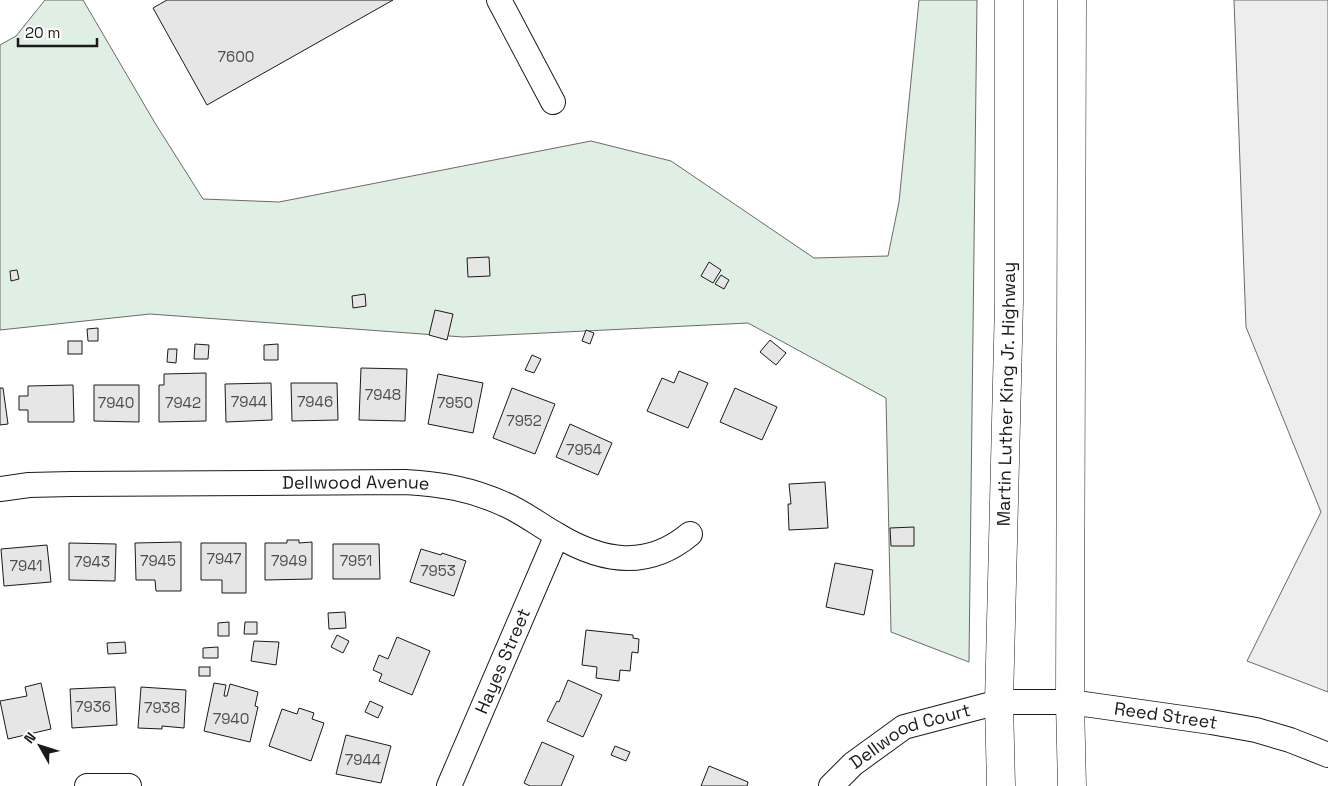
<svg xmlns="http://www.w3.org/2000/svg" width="1328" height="786" viewBox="0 0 1328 786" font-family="'Space Grotesk',sans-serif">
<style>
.green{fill:#e0efe3;stroke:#6a6a6a}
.parking{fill:#ededed;stroke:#6a6a6a}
.building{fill:#e6e6e6;stroke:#1a1a1a}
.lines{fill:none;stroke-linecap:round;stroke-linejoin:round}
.minor-casing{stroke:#1a1a1a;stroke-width:26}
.primary-casing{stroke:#1a1a1a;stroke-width:29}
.minor{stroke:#fff;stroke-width:24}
.primary{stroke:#fff;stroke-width:28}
.labels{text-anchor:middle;stroke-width:4;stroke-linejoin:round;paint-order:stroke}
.number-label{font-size:15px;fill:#4d4d4d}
.street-label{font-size:18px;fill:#1a1a1a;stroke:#fff}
</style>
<rect width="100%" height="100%" fill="#fff"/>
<path class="green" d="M45 0H83L155 123 203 199 279 202 591 141 671 161 814 258 888 256 899 202 919 0H977L969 662 891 632 886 398 748 323 463 337 150 314 0 330V45L16 36Z"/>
<path class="parking" d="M1234 0H1328V692L1247 661 1321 512 1246 327Z"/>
<g class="building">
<path d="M167 0H393L207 105 153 8Z"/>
<path d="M489 257 490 276 468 277 467 258Z"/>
<path d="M709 262 721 270 713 283 701 276Z"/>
<path d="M17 270 19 279 11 281 10 271Z"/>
<path d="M721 275 729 280 724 289 715 284Z"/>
<path d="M365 294 366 306 353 308 352 296Z"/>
<path d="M435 310 453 314 447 340 429 335Z"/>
<path d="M98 328V341H88L87 329Z"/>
<path d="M586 330 594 333 590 344 582 341Z"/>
<path d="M770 340 786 353 776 365 760 352Z"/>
<rect x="68" y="341" width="14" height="13"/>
<path d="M195 344 209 345 208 359H194Z"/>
<path d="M278 344V360H264V345Z"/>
<path d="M168 349H177L176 363 167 362Z"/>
<path d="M532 355 541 359 534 373 525 370Z"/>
<path d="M361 368 407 369 405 421 359 420Z"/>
<path d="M679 371 708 383 688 428 647 411 662 378 674 383Z"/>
<path d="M206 373V421L159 422V385H164V374Z"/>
<path d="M438 374 483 383 473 433 428 424Z"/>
<path d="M271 383 272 420 226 422 225 384Z"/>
<path d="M291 383H337L338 420 292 421Z"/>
<path d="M73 385 74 422H28V410H19V396H28V386Z"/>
<path d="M94 385H139V422L94 421Z"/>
<path d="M0 388H3L8 424 0 425Z"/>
<path d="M512 388 555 404 535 454 493 438Z"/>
<path d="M735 388 777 407 762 440 720 422Z"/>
<path d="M570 424 612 443 598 475 556 457Z"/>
<path d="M825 482 828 528 789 530 788 504H791L789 484Z"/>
<path d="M914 527V546H891L890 528Z"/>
<path d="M287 540H299V543L312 542V579L265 580V543H287Z"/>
<path d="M181 542V591H156L155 580H136L135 543Z"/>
<path d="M69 543 116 544 115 581 69 580Z"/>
<path d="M201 543H246V593H222V580H201Z"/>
<path d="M333 544H379L380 579H333Z"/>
<path d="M47 545 51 582 4 586 1 549Z"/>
<path d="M421 549 441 555 442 553 466 561 454 596 410 582Z"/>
<path d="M835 563 873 570 864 615 826 607Z"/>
<path d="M345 612 346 628 329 629 328 613Z"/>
<path d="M229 622V636H218V623Z"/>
<path d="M245 622H257V634H244Z"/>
<path d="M586 630 633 635V638L639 639 638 653 632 652 630 671 620 670 619 681 596 678 597 667 582 665Z"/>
<path d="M337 635 349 641 343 653 331 647Z"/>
<path d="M397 637 430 651 412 695 379 681 382 674 373 670 379 655 388 659Z"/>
<path d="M254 641 279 642 276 665 251 661Z"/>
<path d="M125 642 126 653 108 654 107 643Z"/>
<path d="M218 647V658H203V648Z"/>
<rect x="199" y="667" width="11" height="9"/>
<path d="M568 680 602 695 583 737 547 721 557 701 559 702Z"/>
<path d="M41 683 51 729 8 739 0 701 27 696 25 687Z"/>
<path d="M214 683 226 685 224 696H227L230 684 258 692 255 706 258 707 250 742 204 731Z"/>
<path d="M115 687 117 725 72 728 70 689Z"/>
<path d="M141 687 186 690 184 728 162 726V729L138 728Z"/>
<path d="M370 701 383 707 378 718 365 712Z"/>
<path d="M299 708 314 713 312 719 324 723 311 761 269 746 282 709 297 714Z"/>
<path d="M346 735 391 746 381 783 336 774Z"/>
<path d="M542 742 574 756 561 786H530L524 783Z"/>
<path d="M615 746 630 752 626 761 611 755Z"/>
<path d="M709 766 748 782 747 786H701Z"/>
</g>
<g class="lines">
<defs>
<g id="minor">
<path d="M499 0 553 102"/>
<path id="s1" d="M0 489 29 485 71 484 405 482C441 484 471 489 504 504 523 512 539 525 557 535 602 562 647 570 690 534"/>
<path d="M87 786H129"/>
<path id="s2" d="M449 786 557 535"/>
<path id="s3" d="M831 786 853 764 904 727 999 702H1070L1211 722 1256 730 1290 740 1328 755"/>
</g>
<g id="primary">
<path id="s4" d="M1001 786 999 702 1009 302V0"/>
<path d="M1072 786 1070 702 1072 0"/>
</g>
</defs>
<use href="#minor" class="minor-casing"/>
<use href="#primary" class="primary-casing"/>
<use href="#minor" class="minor"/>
<use href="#primary" class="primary"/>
</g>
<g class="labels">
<g class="number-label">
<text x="236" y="62">7600</text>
<text x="383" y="400">7948</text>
<text x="249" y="407">7944</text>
<text x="315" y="407">7946</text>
<text x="116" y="408">7940</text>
<text x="183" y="408">7942</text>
<text x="455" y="408">7950</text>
<text x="524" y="426">7952</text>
<text x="584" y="455">7954</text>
<text x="224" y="564">7947</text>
<text x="158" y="566">7945</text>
<text x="289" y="566">7949</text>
<text x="356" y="566">7951</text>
<text x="92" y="567">7943</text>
<text x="26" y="571">7941</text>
<text x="438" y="576">7953</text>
<text x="93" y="712">7936</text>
<text x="162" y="713">7938</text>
<text x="231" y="724">7940</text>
<text x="363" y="765">7944</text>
</g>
<g class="street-label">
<text dy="6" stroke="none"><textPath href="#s4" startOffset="392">Martin Luther King Jr. Highway</textPath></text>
<text dy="6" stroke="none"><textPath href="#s1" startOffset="356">Dellwood Avenue</textPath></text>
<text dy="6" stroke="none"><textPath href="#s2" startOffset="136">Hayes Street</textPath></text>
<text dy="6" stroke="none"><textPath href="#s3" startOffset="360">Reed Street</textPath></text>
<text dy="6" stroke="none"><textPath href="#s3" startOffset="96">Dellwood Court</textPath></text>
</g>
</g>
<g transform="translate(40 746) rotate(309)" stroke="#ffffff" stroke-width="4" paint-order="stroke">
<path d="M0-4L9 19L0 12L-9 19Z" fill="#1a1a1a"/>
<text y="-8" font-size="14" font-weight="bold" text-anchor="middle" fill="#1a1a1a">N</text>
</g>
<path d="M18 38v8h79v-8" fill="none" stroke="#1a1a1a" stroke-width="2.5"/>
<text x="25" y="38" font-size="15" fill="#1a1a1a" stroke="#ffffff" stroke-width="4" paint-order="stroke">20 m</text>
</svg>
